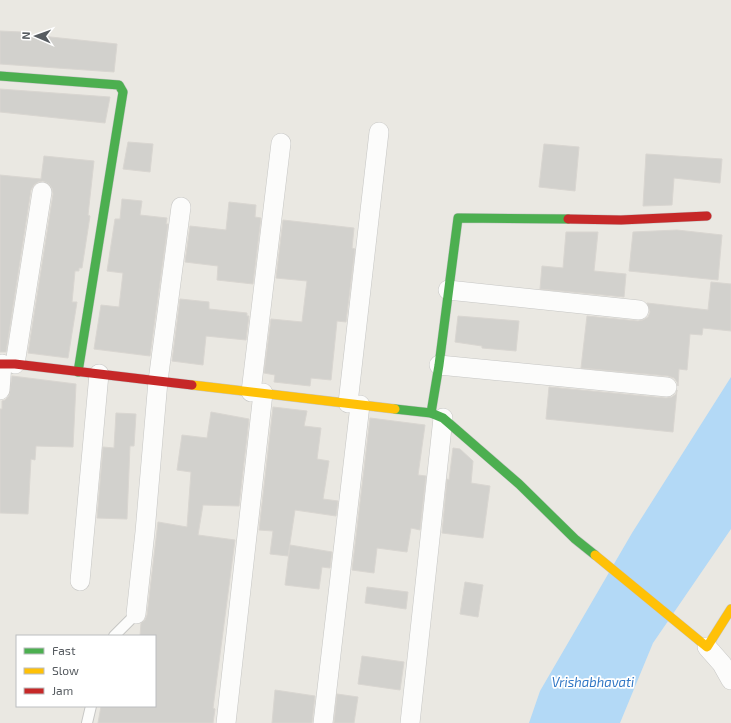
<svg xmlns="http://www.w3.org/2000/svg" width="731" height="723" viewBox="0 0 731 723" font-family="'Exo 2',sans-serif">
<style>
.water{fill:#b3d9f6}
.building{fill:#d2d1cd;stroke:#d9d6d1}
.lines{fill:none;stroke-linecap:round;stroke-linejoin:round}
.lane-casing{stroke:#c6c6c4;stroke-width:12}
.street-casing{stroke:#c6c6c4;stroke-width:20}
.fast-casing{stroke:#c5c5c5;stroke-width:10}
.slow-casing{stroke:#c5c5c5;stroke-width:10}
.jam-casing{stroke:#c5c5c5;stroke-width:10}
.lane{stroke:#fcfcfb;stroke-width:10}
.street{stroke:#fcfcfb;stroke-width:19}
.fast{stroke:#4caf50;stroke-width:9}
.slow{stroke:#ffc107;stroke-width:9}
.jam{stroke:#c62828;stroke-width:9}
.labels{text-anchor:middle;stroke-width:3.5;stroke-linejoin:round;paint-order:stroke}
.water-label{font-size:13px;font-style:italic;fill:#3177c5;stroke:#fff}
</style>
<rect width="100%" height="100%" fill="#eae8e2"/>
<path class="water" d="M731 377V529L653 643 620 723H529L540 691 632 533Z"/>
<g class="building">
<path d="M0 31 22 32V34L117 44 114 72 0 64Z"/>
<path d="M0 89 110 97 105 123 0 112Z"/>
<path d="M128 142 153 144 150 172 123 169Z"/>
<path d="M544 144 579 147 575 191 539 187Z"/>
<path d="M646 154 722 159 720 183 674 178 672 205 643 206Z"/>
<path d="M44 156 94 161 88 215 90 216 82 268H79V271H75L72 302H77L68 358 28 353 53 194 52 188 49 184 43 181 38 182 34 185 31 190 6 352H0V175L41 179Z"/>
<path d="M122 199 142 201 140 215 167 218 166 224H168L150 356 94 349 101 305 119 307 123 273 107 271 115 219H120Z"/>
<path d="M229 202 256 205 255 217 261 218 253 284 217 280 218 266 185 262 190 226 226 230Z"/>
<path d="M283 220 354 228 352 248 355 249 346 322 337 321 331 380 311 378 310 386 274 382 275 375 264 373 271 319 302 322 307 281 276 278Z"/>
<path d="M677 230 722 235 718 280 629 271 633 232Z"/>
<path d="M566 232H598L594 271 626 274 624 297 540 289 542 266 563 268Z"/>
<path d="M711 282 731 284V331L703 328 702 335 690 334 687 370 679 369 678 386 677 382 674 378 668 376 581 368 587 316 638 321 643 320 648 317 650 312 647 303 708 310Z"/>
<path d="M180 299 209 302V309L247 313V316H249L246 340 206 336 203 365 172 361Z"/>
<path d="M458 316 519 321 516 351 482 348V346L455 342Z"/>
<path d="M12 376 76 384 73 447 36 446 35 460 31 459 28 514 0 513V409H2V401L5 400 9 396Z"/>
<path d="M549 387 666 398 672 397 676 394 677 390 673 432 546 419Z"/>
<path d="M273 407 307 411 304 426 321 428 317 459 329 461 323 499 338 501 336 516 295 510 288 556 270 554 273 531 259 530Z"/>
<path d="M211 412 249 419 239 506 203 505 198 535 235 540 213 708 215 709 213 723H98L101 706H155V636H140L141 623 145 620 147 615 158 522 187 527 191 472 177 470 182 435 207 438Z"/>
<path d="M116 413 136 414 134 446H130L127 519 97 518 103 447 114 448Z"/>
<path d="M370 418 425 425 418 475 426 476 420 530 411 528 407 552 377 548 374 573 352 570Z"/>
<path d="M453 448 460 449 473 461 471 483 490 486 483 538 442 533 447 479 449 480Z"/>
<path d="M290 545 332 552 330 568 322 567 319 589 285 585Z"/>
<path d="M465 582 483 585 478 617 460 614Z"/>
<path d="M367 587 408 592 406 609 365 603Z"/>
<path d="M362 656 404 662 400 690 358 684Z"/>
<path d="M275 690 315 696 312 723H272Z"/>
<path d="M337 694 358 697 354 723H334Z"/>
</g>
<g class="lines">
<defs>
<g id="lane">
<path d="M114 636 136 614"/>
<path d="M87 723 91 706"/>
</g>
<g id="street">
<path d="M448 290 639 310"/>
<path d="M15 364 42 192"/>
<path d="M439 365 667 387"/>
<path d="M0 390 2 364"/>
<path d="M251 392 281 143"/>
<path d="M348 403 379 132"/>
<path d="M80 581 99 374"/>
<path d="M136 614 145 532 158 381 181 207"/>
<path d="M707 647 722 664 731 680"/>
<path d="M226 723 263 393"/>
<path d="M323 723 360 405"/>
<path d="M410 723 443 418"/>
</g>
<g id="fast">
<path d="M0 76 119 85 123 92 78 372"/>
<path d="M395 409 431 413 443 418 519 484 575 539 595 555"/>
<path d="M431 413 439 365 458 218 568 219"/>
</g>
<g id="slow">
<path d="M192 385 395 409"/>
<path d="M595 555 707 647 731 609"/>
</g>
<g id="jam">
<path d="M568 219 621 220 707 216"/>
<path d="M0 364H15L192 385"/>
</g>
</defs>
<use href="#lane" class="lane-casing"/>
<use href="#street" class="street-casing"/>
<use href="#fast" class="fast-casing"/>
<use href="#slow" class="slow-casing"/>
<use href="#jam" class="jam-casing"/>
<use href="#lane" class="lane"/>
<use href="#street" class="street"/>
<use href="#fast" class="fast"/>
<use href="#slow" class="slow"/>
<use href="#jam" class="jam"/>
</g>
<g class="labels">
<g class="water-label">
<text x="593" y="687">Vrishabhavati</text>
</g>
</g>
<rect x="16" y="635" width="140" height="72" fill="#ffffff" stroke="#bcbec0"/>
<rect x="24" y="648" width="20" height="6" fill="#4caf50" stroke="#bcbec0"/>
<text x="52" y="655" font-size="12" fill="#575c61">Fast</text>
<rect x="24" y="668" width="20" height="6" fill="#ffc107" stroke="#bcbec0"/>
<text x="52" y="675" font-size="12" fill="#575c61">Slow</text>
<rect x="24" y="688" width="20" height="6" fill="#c62828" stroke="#bcbec0"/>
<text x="52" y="695" font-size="12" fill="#575c61">Jam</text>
<g transform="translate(36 36) rotate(272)" stroke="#ffffff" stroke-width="3" paint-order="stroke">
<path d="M0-3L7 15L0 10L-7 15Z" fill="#575c61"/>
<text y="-6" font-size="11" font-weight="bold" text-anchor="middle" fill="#575c61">N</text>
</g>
</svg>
